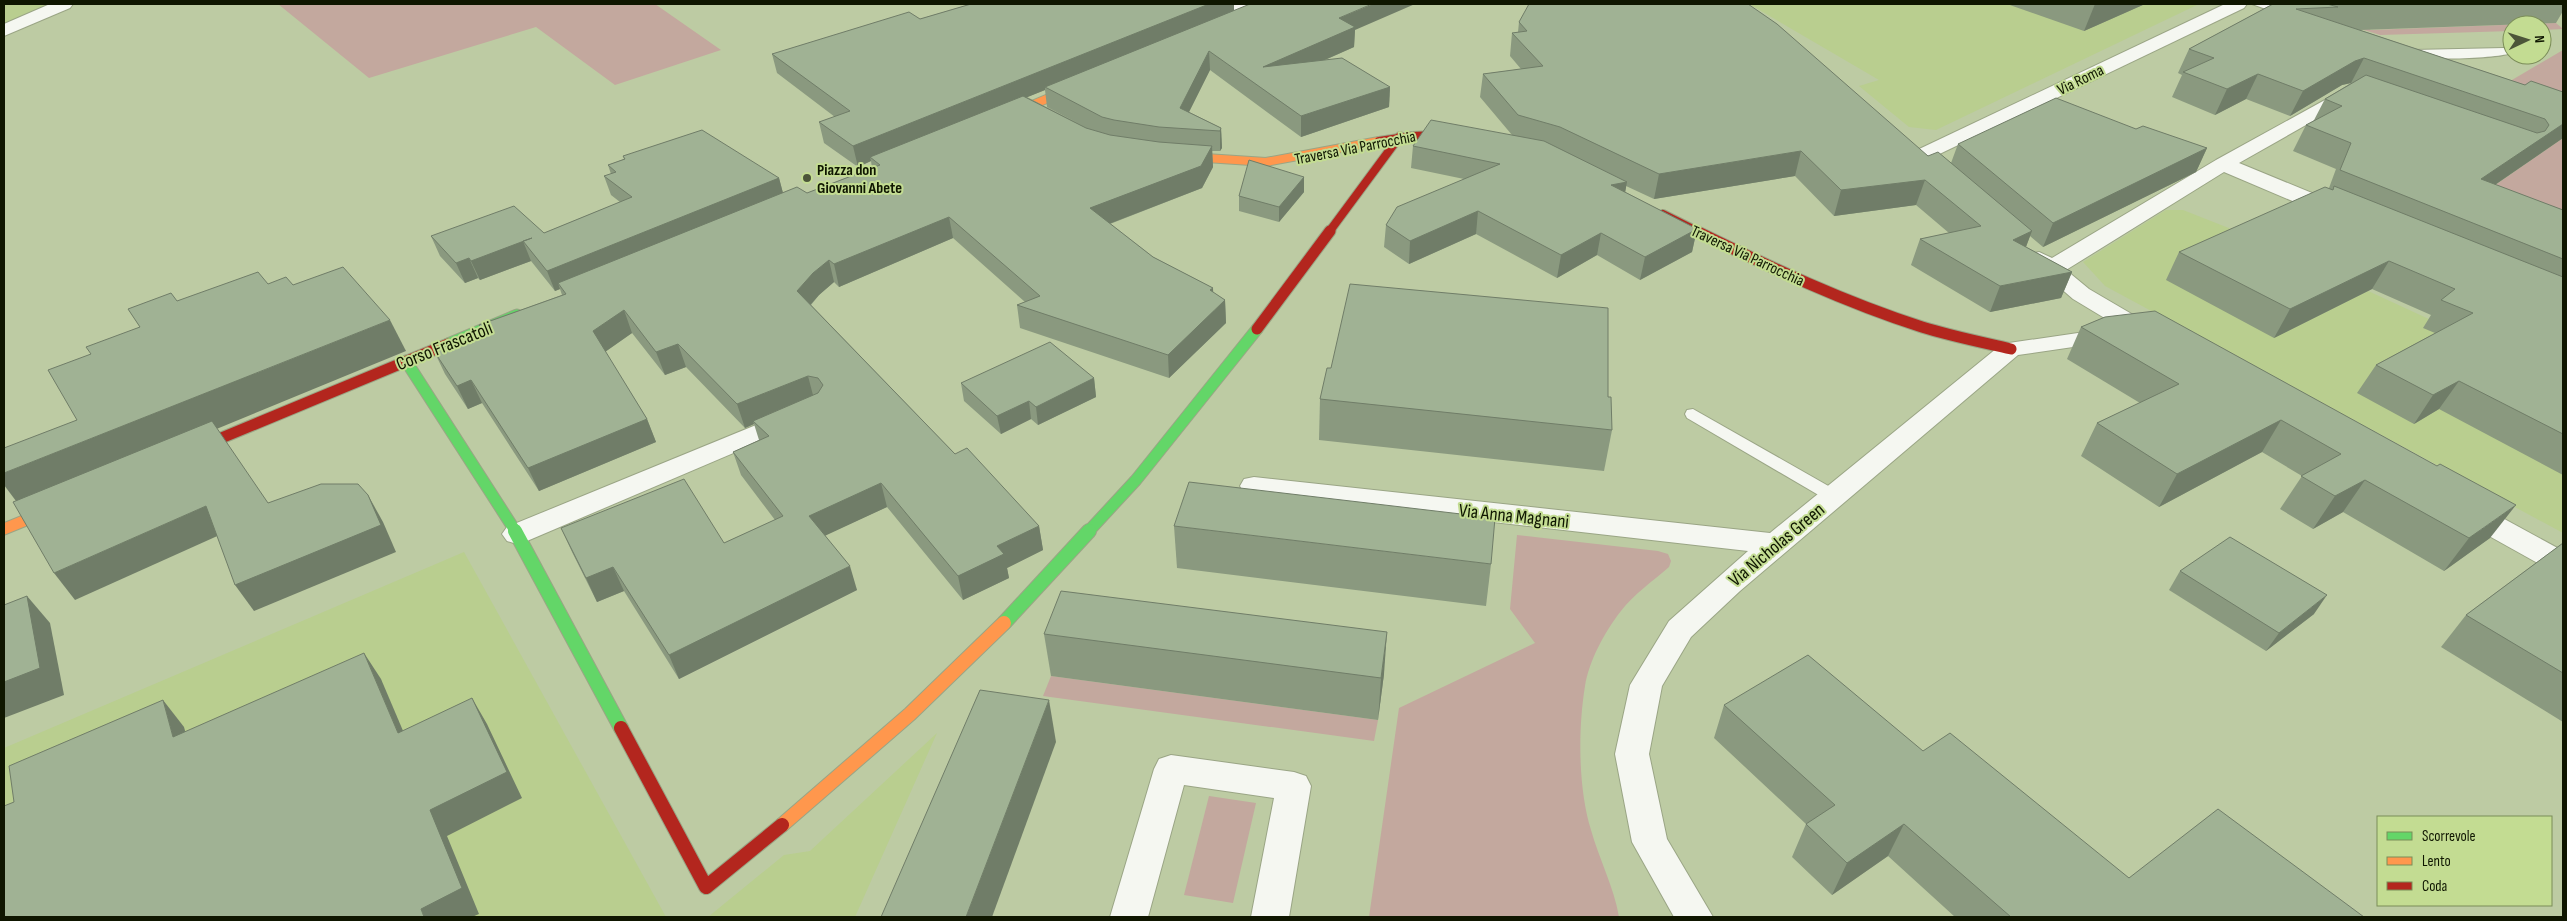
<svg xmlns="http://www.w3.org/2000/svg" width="2567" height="921" viewBox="0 0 2567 921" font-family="'Sofia Sans Condensed',sans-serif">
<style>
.built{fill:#b9ce8f}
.green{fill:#c3a89e}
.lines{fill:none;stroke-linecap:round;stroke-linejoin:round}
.lane-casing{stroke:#9aa585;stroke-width:2}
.street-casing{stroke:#9aa585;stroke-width:2}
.fast-far1-casing{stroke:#9aa585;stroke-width:13}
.fast-casing{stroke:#9aa585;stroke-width:16}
.slow-far2-casing{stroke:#9aa585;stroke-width:10}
.slow-far1-casing{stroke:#9aa585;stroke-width:13}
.slow-casing{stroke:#9aa585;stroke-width:16}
.jam-far2-casing{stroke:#9aa585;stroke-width:10}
.jam-far1-casing{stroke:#9aa585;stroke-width:13}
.jam-casing{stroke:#9aa585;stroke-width:16}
.lane{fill:#f5f7f1;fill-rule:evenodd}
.street{fill:#f5f7f1;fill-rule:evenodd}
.fast-far1{stroke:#63d668;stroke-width:11}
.fast{stroke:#63d668;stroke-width:14}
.slow-far2{stroke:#ff974d;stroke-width:8}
.slow-far1{stroke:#ff974d;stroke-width:11}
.slow{stroke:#ff974d;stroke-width:14}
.jam-far2{stroke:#b3261e;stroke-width:8}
.jam-far1{stroke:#b3261e;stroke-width:11}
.jam{stroke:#b3261e;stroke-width:14}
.wall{fill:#8a997f;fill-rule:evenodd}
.shaded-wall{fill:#707d68}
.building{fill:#a0b294;stroke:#707d68}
.poi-dot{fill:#4c5539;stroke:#c3dc92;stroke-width:2}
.labels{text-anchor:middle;stroke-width:4;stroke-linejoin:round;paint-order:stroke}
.far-street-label{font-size:16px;fill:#0f1600;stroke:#c3dc92}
.far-poi-label{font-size:16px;font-weight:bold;fill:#0f1600;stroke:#c3dc92;text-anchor:start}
.street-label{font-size:19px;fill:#0f1600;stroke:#c3dc92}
</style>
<rect width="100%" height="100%" fill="#bdcba3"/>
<g class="built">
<path d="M4 4H48L4 24Z"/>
<path d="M1749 4H2199L1936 130 1909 127 1859 86 1879 80Z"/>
<path d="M2166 210H2183L2249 236 2563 381V533L2105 286 2083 262Z"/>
<path d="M464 552 666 917H4V748Z"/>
<path d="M937 733 855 917H708L784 855 810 851Z"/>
</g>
<g class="green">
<path d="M278 4H655L721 50 615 85 536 27 369 78Z"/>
<path d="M2283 5 2349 15 2371 30 2556 23 2563 29 2542 30V25H2512V31L2380 35Z"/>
<path d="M2563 50V114L2495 90Z"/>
<path d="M2563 138V241L2488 190Z"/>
<path d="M1517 535 1658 551 1668 554 1671 561 1669 567C1653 581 1634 594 1621 611 1605 631 1589 661 1585 686 1578 729 1578 788 1591 830 1599 859 1614 887 1619 917H1369L1399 708 1535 643 1510 609Z"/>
<path d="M1051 676 1378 720 1374 741 1043 696Z"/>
<path d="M1209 796 1256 803 1233 903 1184 895Z"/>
</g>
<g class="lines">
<defs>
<g id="lane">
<path d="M2252 4H2268L2294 14 2288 17Z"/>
<path d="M2504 48 2510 52 2508 54C2494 58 2415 62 2407 54L2413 50Z"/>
<path d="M1693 409 1839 492 1842 496 1839 500H1827L1687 418 1685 414 1687 410Z"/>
</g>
<g id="street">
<path d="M50 4H73L70 8 4 36V24Z"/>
<path d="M1225 4C1237 3 1254 1 1262 12L1259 16H1247L1228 8Z"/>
<path d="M2225 4H2247L2244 8 1929 159 1922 161 1915 159 1912 155 1915 151Z"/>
<path d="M2352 85 2359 87 2362 91 2359 95 2239 163 2346 207 2349 212 2346 217 2338 219 2330 217 2224 172 2066 270 2089 289 2159 330 2162 335 2159 340 2150 342 2141 340 2073 299 2027 259 2031 254 2039 252 2052 258 2216 160Z"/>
<path d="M2112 328 2121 330 2124 335 2121 340 2018 355 1740 591 1691 637 1662 686 1649 754 1667 839 1713 917H1674L1632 842 1615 754 1630 685 1669 621 1748 551 1254 495 1244 493 1240 486 1244 479 1254 477 1770 533 2002 344Z"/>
<path d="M790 411 799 413 803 419 799 425 527 541 517 544 507 541 502 534 507 527Z"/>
<path d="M2465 500 2475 503 2563 551V575L2552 571 2455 517 2451 510 2455 503Z"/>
<path d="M1171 755 1294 772 1306 776 1311 786 1289 917H1251L1274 798 1184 785 1148 917H1110L1154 769 1159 759Z"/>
</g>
<g id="fast-far1">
<path d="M448 344 517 315"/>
<path d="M406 361 516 532"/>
<path d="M1088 532 1136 480 1257 329"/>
</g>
<g id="fast">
<path d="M515 531 621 728"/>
<path d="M1004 623 1089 531"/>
</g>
<g id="slow-far2">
<path d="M1004 117 1082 84"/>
<path d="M1176 156 1266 162 1379 141"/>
</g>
<path id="slow-far1" d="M4 529 58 507"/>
<path id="slow" d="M782 825 910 714 1004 623"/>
<g id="jam-far2">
<path d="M1379 141 1412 136 1459 134"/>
<path d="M1663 214 1699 232"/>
<path d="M1329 232 1400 136"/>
</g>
<g id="jam-far1">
<path d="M1696 231C1770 267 1844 302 1922 327 1951 336 1981 342 2011 349"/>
<path d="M1257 329 1330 231"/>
<path d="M190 451 448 344"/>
</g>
<path id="jam" d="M621 728 706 887 782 825"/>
</defs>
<use href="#lane" class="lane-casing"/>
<use href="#street" class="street-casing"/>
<use href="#fast-far1" class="fast-far1-casing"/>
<use href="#fast" class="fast-casing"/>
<use href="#slow-far2" class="slow-far2-casing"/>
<use href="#slow-far1" class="slow-far1-casing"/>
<use href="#slow" class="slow-casing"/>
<use href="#jam-far2" class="jam-far2-casing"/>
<use href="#jam-far1" class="jam-far1-casing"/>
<use href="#jam" class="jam-casing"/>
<use href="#lane" class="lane"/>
<use href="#street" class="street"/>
<use href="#fast-far1" class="fast-far1"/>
<use href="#fast" class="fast"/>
<use href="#slow-far2" class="slow-far2"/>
<use href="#slow-far1" class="slow-far1"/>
<use href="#slow" class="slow"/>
<use href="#jam-far2" class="jam-far2"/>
<use href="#jam-far1" class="jam-far1"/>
<use href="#jam" class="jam"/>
</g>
<g class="wall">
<path d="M971 4H1234V10L1355 30 1354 47 1325 60 1390 87 1389 107 1301 137 1210 70 1189 112 1221 128 1222 148 1220 151H1212L1213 167 1202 188 1110 224 1153 257 1213 288V293L1225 300 1226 323 1169 378 1020 328 1017 305 1025 302 953 238 839 287 834 282 819 295 811 305 955 454 1039 526 1043 550 1007 568 1009 578 963 600 887 507 825 535 857 590 679 679 624 591 597 602 572 552 561 528 724 543 775 520 741 475 733 452 759 440 754 424 745 428 686 367 665 375 632 333 605 352 647 419 656 442 539 491 482 403 468 409 445 374 434 351 483 333 479 325 562 295 560 289 555 291 531 261 480 280 478 278 465 283 440 256 431 236 544 233 620 202 611 195 604 176 611 174 608 165 624 159 623 156 779 178 783 193H807L872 168 871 161 858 167 824 143 819 122 835 117 777 73 772 54 920 19ZM1045 90 1047 107 1085 127 1027 97Z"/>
<path d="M2007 4H2145L2084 31Z"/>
<path d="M2273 4H2563V11L2556 23 2360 30 2525 85 2563 92V138L2495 185 2563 210V475L2439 409 2414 424 2357 393 2376 365 2435 333 2423 328 2431 315 2372 289 2274 338 2166 280 2179 252 2329 188 2336 169 2293 151 2306 125 2313 122 2325 99 2351 83 2342 85 2290 116 2246 99 2215 115 2172 97 2182 75 2178 73 2189 49Z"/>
<path d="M1519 22 1951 163 1958 144 2136 129 2207 148 2196 172 2043 247 2030 236 2026 247 2072 272 2061 298 1990 312 1911 265 1920 239 1949 233 1916 205 1834 216 1795 176 1654 199 1626 186 1625 192 1697 229 1692 252 1640 280 1597 255 1557 278 1476 234 1409 264 1384 247 1386 225 1464 179 1411 168 1413 146 1512 135 1480 97 1483 74 1521 69 1510 56 1512 33 1518 32Z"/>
<path d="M1304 177V192L1279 222 1239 211V196Z"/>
<path d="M2105 317 2490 538 2444 571 2343 512 2313 529 2280 509 2302 476 2262 452 2159 507 2081 456 2097 423 2140 403 2067 359 2081 327Z"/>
<path d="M1331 368 1608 397 1612 430 1604 471 1319 440 1320 399Z"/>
<path d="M1094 378 1096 397 1038 425 1031 419 1001 434 964 401 961 383Z"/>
<path d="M1174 526 1491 564 1486 606 1177 568Z"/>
<path d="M2563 543V722L2441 647 2466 615Z"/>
<path d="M2180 571 2314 614 2266 651 2169 590Z"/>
<path d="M1044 634 1384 674 1378 720 1051 676Z"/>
<path d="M1724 705 1923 751 2129 878 2364 917H1955L1888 856 1832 895 1792 857 1806 824 1714 738Z"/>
</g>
<g class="shaded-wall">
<path d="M1209 4H1234V13L1045 87V90L874 160 870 157 871 161 858 167 853 146Z"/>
<path d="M1373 4H1415L1355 30 1354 47 1263 87V67L1339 18Z"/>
<path d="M2095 4H2145L2084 31Z"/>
<path d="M1209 51 1210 70 1181 128 1180 108Z"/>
<path d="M2364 58 2351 83 2342 85 2290 116 2303 91 2355 61Z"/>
<path d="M2258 74 2246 99 2215 115 2227 89Z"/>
<path d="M1390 87 1389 107 1301 137V116Z"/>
<path d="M2563 124V138L2464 206 2481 179Z"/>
<path d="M1221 128 1222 148 1220 151V131Z"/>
<path d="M1212 146 1213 167 1202 188 1093 230 1090 208Z"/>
<path d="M2207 148 2196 172 2043 247 2053 223Z"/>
<path d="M1801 151 1795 176 1654 199 1659 174Z"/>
<path d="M1304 177V192L1279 222V207Z"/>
<path d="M779 178 784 197 558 283 560 289 555 291 547 271Z"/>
<path d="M1925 180 1916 205 1834 216 1841 190Z"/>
<path d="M1627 182 1623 204 1611 185Z"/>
<path d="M1478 211 1476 234 1409 264 1410 241Z"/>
<path d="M949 217 953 238 839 287 834 264Z"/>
<path d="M1697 229 1692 252 1640 280 1645 257Z"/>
<path d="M2032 231 2022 257 2013 240Z"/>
<path d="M1601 233 1597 255 1557 278 1561 255Z"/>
<path d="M532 238 523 241 531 261 480 280 471 261Z"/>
<path d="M469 258 478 278 465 283 456 263Z"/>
<path d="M829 260 834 282 819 295 803 313 797 291 813 273Z"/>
<path d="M2389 261 2372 289 2274 338 2290 309Z"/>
<path d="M2072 272 2061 298 1990 312 2000 286Z"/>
<path d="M1213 288 1214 311 1225 300 1226 323 1169 378 1168 355 1210 290Z"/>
<path d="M624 310 632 333 602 354 593 331Z"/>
<path d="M390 320 406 351 22 509 4 485V473Z"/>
<path d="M678 344 686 367 665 375 656 352Z"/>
<path d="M808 376 814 399 753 421 754 424 745 428 737 404Z"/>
<path d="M1094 378 1096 397 1038 425 1036 407Z"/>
<path d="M471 380 482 403 468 409 457 386Z"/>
<path d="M2459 381 2439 409 2414 424 2433 395Z"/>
<path d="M1029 401 1031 419 1001 434 997 416Z"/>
<path d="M647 419 656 442 539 491 528 468Z"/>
<path d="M2281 420 2262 452 2159 507 2177 474Z"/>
<path d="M2365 480 2343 512 2313 529 2335 496Z"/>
<path d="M881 483 887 507 816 540 809 516Z"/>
<path d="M368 495 383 522 396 552 254 611 235 585Z"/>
<path d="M2516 505 2490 538 2444 571 2469 538Z"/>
<path d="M206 506 224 533 75 600 54 573Z"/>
<path d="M1039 526 1043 550 1007 568 1009 578 963 600 958 576 997 546Z"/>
<path d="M850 566 857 590 679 679 669 655Z"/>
<path d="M613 567 624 591 597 602 586 578Z"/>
<path d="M2327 595 2314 614 2266 651 2279 633Z"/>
<path d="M27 596 50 623 64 695 4 718V682Z"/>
<path d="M1387 632 1384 674 1378 720 1381 678Z"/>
<path d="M364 653 381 679 415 759 398 733Z"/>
<path d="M472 698 487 724 522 798 447 836 479 914 472 917H424L421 909 430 810Z"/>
<path d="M163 700 184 727 194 763 173 737Z"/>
<path d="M1049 700 1056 742 992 917H966Z"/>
<path d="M1904 824 1888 856 1832 895 1847 863Z"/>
</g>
<g class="building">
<path d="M971 4H1209L853 146 819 122 850 111 772 54 909 12 920 19Z"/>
<path d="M1250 4H1372L1339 18 1355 27 1263 67 1342 58 1390 87 1301 116 1209 51 1180 108 1221 128 1220 131 1159 127 1114 120 1102 117 1045 87Z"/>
<path d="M1529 4H1748L1777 24 1928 156 1938 152 2032 231 2013 240 2072 272 2000 286 1920 239 1981 226 1925 180 1841 190 1801 151 1659 174 1560 127 1518 115 1483 74 1543 66 1512 33 1527 31 1519 22Z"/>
<path d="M2273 4H2327L2338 7 2296 9 2525 85 2531 81 2563 92V124L2481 179 2563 210V259L2340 170 2351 143 2306 125 2342 106 2325 99 2366 75 2537 133 2545 131 2549 125 2545 119 2364 58 2355 61 2303 91 2258 74 2227 89 2183 72 2214 58 2189 49Z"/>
<path d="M1023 96 1086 128 1110 135 1159 142 1212 146 1201 166 1090 208 1153 257 1213 288 1210 290 1225 300 1168 355 1017 305 1040 296 949 217 834 264 829 260 813 273 797 291 955 454 967 448 1039 526 997 546 1004 554 958 576 881 483 809 516 850 566 669 655 613 567 586 578 561 528 684 479 724 543 783 516 733 452 769 436 753 421 818 393 823 385 818 378 808 376 737 404 678 344 656 352 624 310 593 331 647 419 528 468 471 380 457 386 434 351 484 332 479 325 566 294 558 283 797 187 807 193 880 165 870 157Z"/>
<path d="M2056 98 2136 129 2143 126 2207 148 2053 223 1958 144Z"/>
<path d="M1431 120 1544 141 1627 182 1611 185 1697 229 1645 257 1601 233 1561 255 1478 211 1410 241 1386 225 1397 207 1500 164 1413 146Z"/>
<path d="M702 130 779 178 547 271 523 241 532 238 471 261 469 258 456 263 431 236 514 206 544 233 632 197 604 176 616 172 608 165 625 159 623 156Z"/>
<path d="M1249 160 1304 177 1279 207 1239 196Z"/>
<path d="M2334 186 2563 277V434L2459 381 2433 395 2376 365 2473 313 2441 300 2455 289 2389 261 2290 309 2179 252 2325 187 2333 190Z"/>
<path d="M343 267 390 320 4 473V448L77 420 48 370 91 354 86 347 140 327 128 309 171 293 177 301 258 272 268 284 286 277 293 285Z"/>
<path d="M1350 284 1608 308V397H1611L1612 430 1320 399 1327 368H1331Z"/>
<path d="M2155 311 2437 466 2440 464 2516 505 2469 538 2365 480 2335 496 2301 476 2341 454 2281 420 2177 474 2097 423 2179 384 2081 327 2105 317Z"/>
<path d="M1050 342 1094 378 1036 407 1029 401 997 416 961 383Z"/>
<path d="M212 421 268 503 321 484H358L368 495 381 525 235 585 206 506 54 573 13 502Z"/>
<path d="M1189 482 1495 518 1491 564 1174 526Z"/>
<path d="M2230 537 2327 595 2279 633 2180 571Z"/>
<path d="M2563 543V673L2466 615Z"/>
<path d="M1061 591 1387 632 1381 678 1044 634Z"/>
<path d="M27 596 40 668 4 682V605Z"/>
<path d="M364 653 398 733 472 698 507 772 430 810 462 888 421 909 424 917H4V806L14 802 9 766 163 700 173 737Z"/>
<path d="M1808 655 1923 751 1950 733 2129 878 2218 809 2364 917H2011L1904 824 1847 863 1806 824 1835 805 1724 705Z"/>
<path d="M980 690 1049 700 966 917H881Z"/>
</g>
<circle class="poi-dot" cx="807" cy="178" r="5"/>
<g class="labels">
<g class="far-street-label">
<text transform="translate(2080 79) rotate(-26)" y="6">Via Roma</text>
<text transform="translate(1355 147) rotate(-11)" y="6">Traversa Via Parrocchia</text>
<text transform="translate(1748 255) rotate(25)" y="6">Traversa Via Parrocchia</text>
</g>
<g class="far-poi-label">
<text x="817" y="175">Piazza don<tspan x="817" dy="18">Giovanni Abete</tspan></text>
</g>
<g class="street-label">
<text transform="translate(444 345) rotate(-22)" y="7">Corso Frascatoli</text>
<text transform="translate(1514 515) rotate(6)" y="7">Via Anna Magnani</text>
<text transform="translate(1776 544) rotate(-40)" y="7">Via Nicholas Green</text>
</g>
</g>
<rect width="2567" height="921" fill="none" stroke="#0f1600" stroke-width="10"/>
<rect x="2377" y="816" width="175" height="90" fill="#c3dc92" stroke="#7b8d58"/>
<rect x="2387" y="832" width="25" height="8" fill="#63d668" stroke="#7b8d58"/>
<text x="2422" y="841" font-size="15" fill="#0f1600">Scorrevole</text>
<rect x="2387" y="857" width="25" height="8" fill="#ff974d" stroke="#7b8d58"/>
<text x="2422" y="866" font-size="15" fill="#0f1600">Lento</text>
<rect x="2387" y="882" width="25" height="8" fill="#b3261e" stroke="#7b8d58"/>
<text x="2422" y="891" font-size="15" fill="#0f1600">Coda</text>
<g transform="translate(2527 40) rotate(86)"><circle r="24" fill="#c3dc92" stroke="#7b8d58"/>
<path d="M0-4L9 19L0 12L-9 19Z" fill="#4c5539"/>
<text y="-8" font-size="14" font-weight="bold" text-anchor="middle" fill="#0f1600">N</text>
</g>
</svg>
